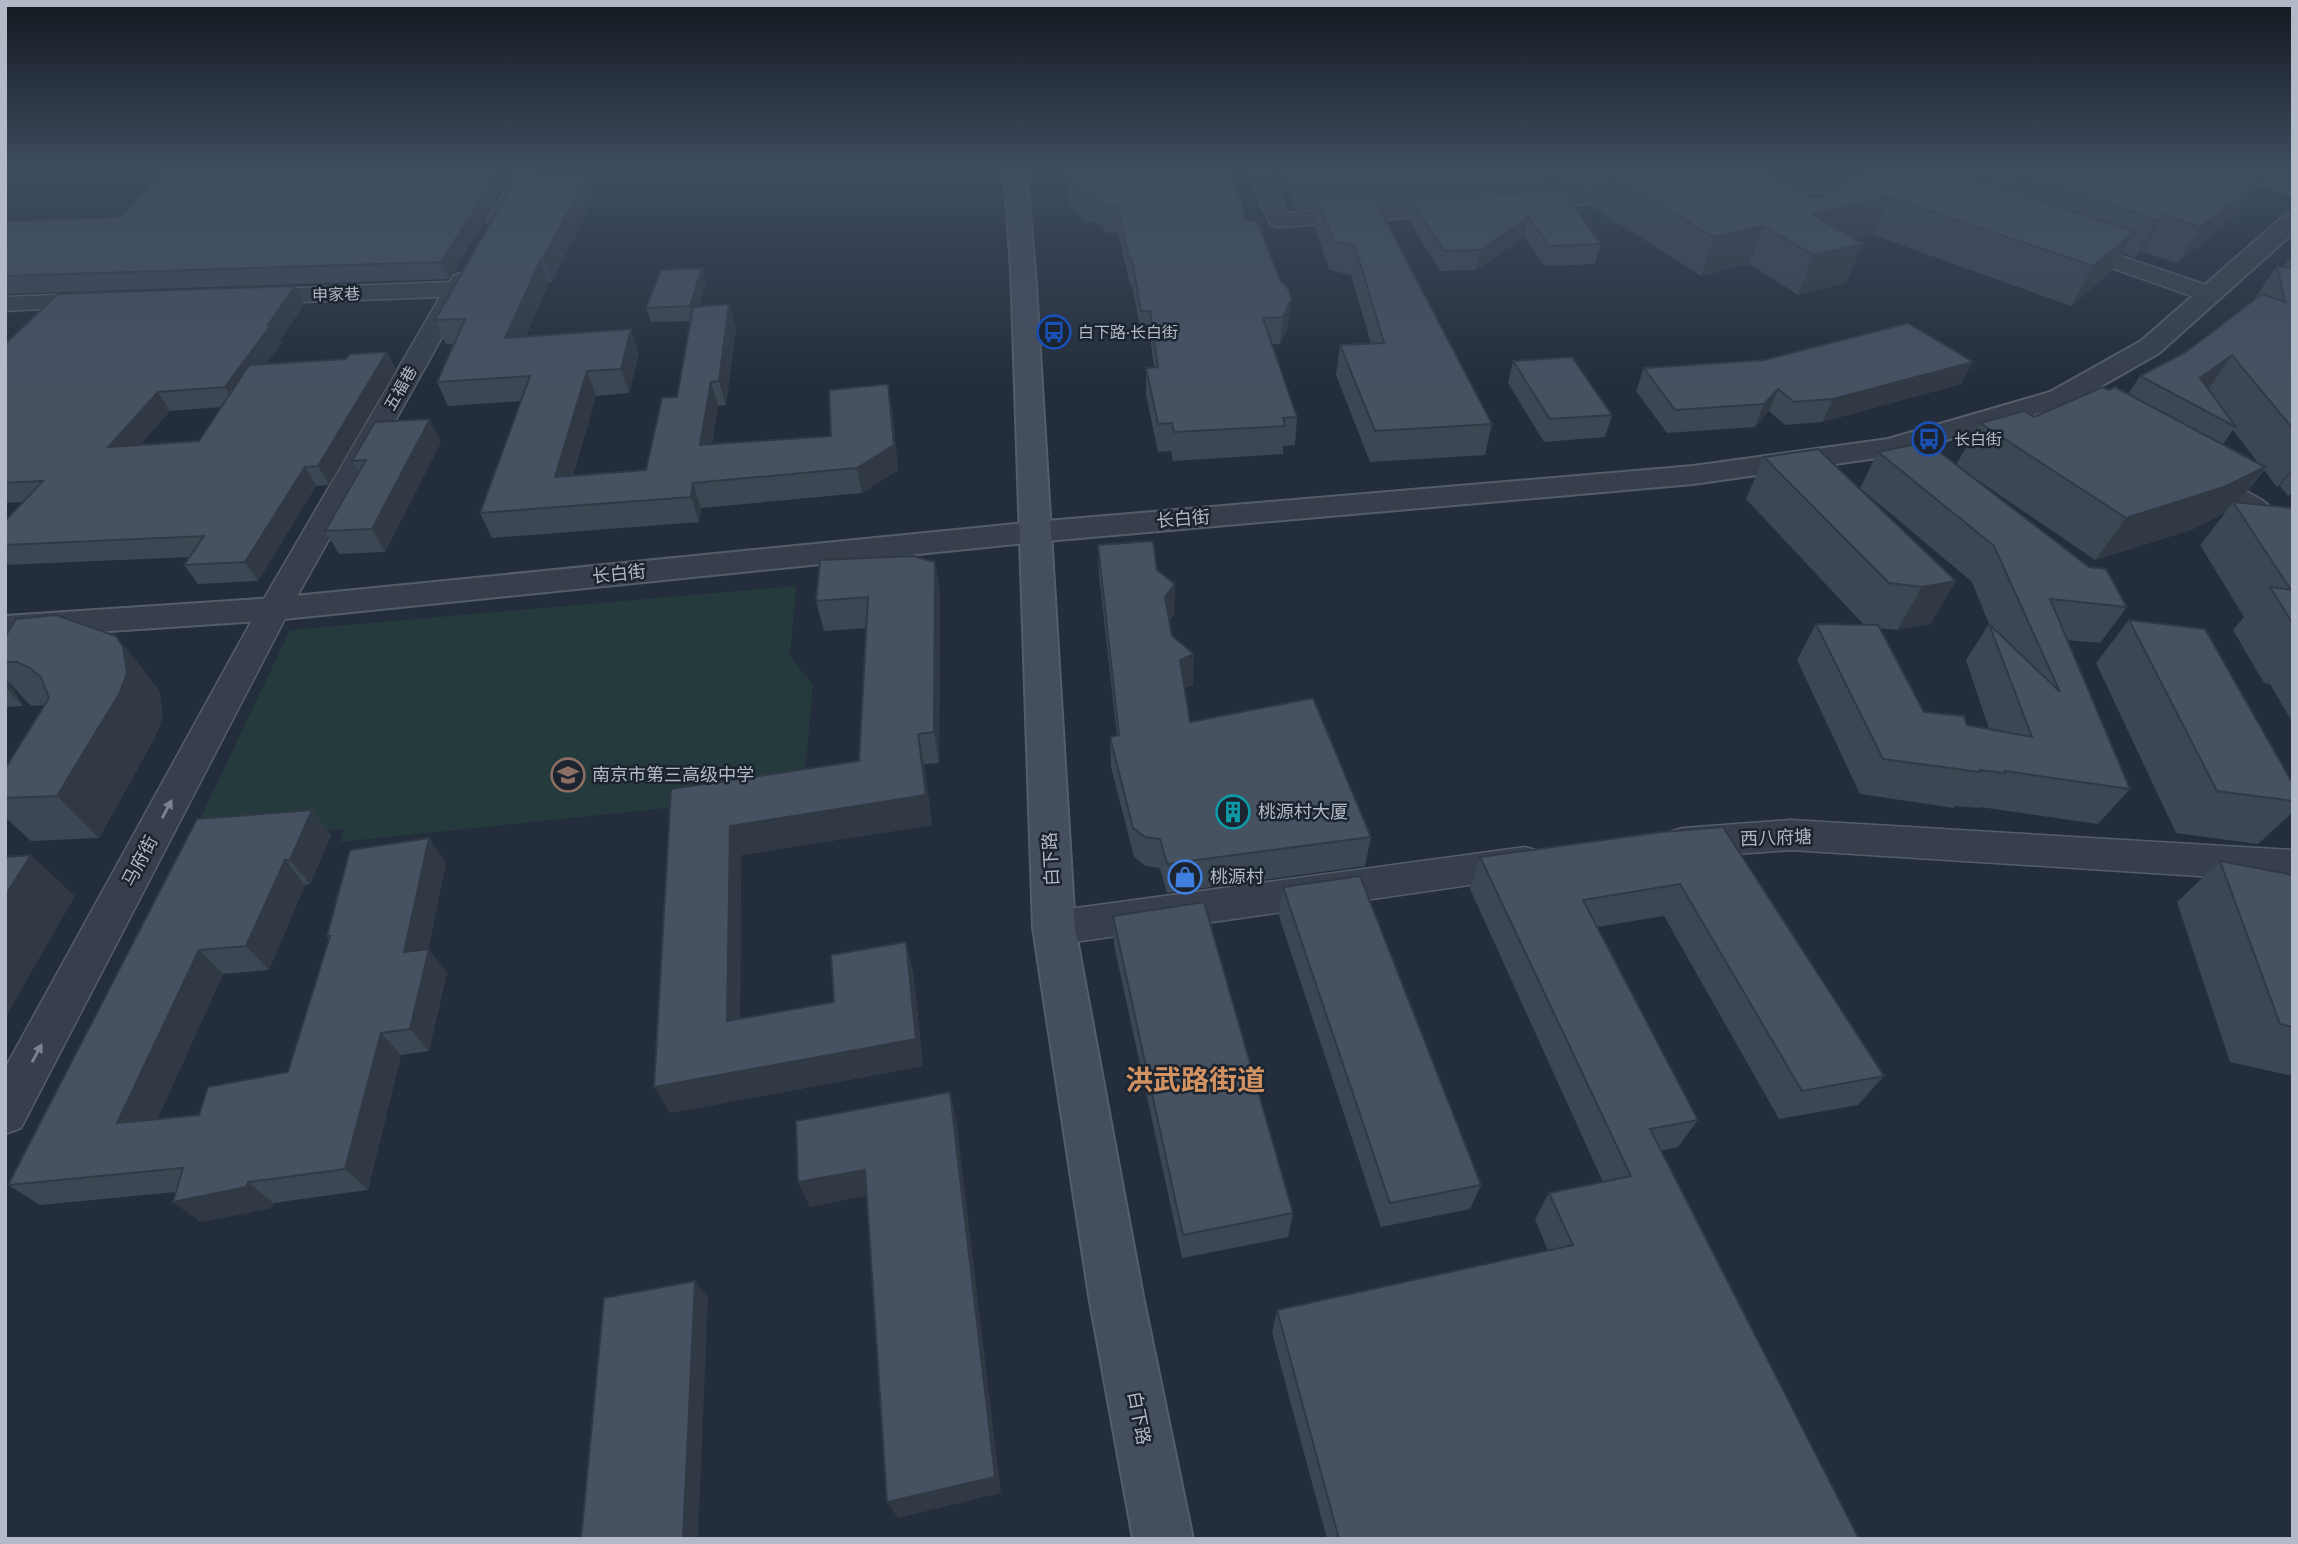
<svg xmlns="http://www.w3.org/2000/svg" width="2298" height="1544" viewBox="0 0 2298 1544" font-family="Ubuntu,'Noto Sans SC',sans-serif">
<style>
.green{fill:#253a3c}
.lines{fill:none;stroke-linecap:round;stroke-linejoin:round}
.minor-casing{stroke:#555d69;stroke-width:3}
.tertiary-casing{stroke:#555d69;stroke-width:4}
.secondary-casing{stroke:#555d69;stroke-width:4}
.minor{fill:#373f4c;fill-rule:evenodd}
.tertiary{fill:#373f4c;fill-rule:evenodd}
.secondary{fill:#454e5e;fill-rule:evenodd}
.wall{fill:#3c4754;fill-rule:evenodd}
.shaded-wall{fill:#313945}
.building{fill:#465262;stroke:#313945;stroke-width:2}
.oneway{fill:#7b8390}
.labels{text-anchor:middle;stroke-width:5;stroke-linejoin:round;paint-order:stroke}
.far-street-label{font-size:16px;fill:#b2bac7;stroke:#1c2430}
.far-poi-label{font-size:16px;fill:#b2bac7;stroke:#1c2430;text-anchor:start}
.street-label{font-size:18px;fill:#b2bac7;stroke:#1c2430}
.poi-label{font-size:18px;fill:#b2bac7;stroke:#1c2430;text-anchor:start}
.near-district-label{font-size:28px;font-weight:bold;fill:#d39261;stroke:#1c2430}
</style>
<rect width="100%" height="100%" fill="#232d3b"/>
<path class="green" d="M796 586 790 656 813 685 803 794 340 842 344 829 188 844 290 630Z"/>
<g class="lines">
<defs>
<g id="minor">
<path d="M519 170H539L506 226H490L487 221Z"/>
<path d="M1248 170H1268L1287 213 1460 200 1468 202 1471 207 1468 212 1460 214 1279 227 1271 225 1268 220Z"/>
<path d="M1880 179 1898 183 1901 188 1898 193 1890 194 1879 191 1745 194 1737 193 1734 188 1737 183 1745 182Z"/>
<path d="M1645 188 1653 189 1656 194 1653 199 1518 209 1510 208 1507 203 1510 198 1518 197Z"/>
<path d="M2071 239 2218 289 2221 294 2218 299 2209 301 2200 299 2063 251 2060 246 2063 241Z"/>
<path d="M462 273 470 275 474 280 290 609 21 1128 5 1134V1068L258 609 440 297 248 304 239 302 236 297 239 292 248 290 449 282 454 275Z"/>
<path d="M99 293 108 295 111 300 108 305 5 311V297Z"/>
<path d="M2196 465 2206 468 2262 500 2293 525V550L2282 548 2242 512 2186 480 2182 474 2186 468Z"/>
<path d="M1791 820 2293 850V882L1791 850 1683 858 1669 854 1664 843 1669 832 1683 828Z"/>
<path d="M1525 847 1539 851 1545 862 1539 873 1525 877 1054 945 1040 940 1034 928 1040 916 1054 911Z"/>
</g>
<path id="tertiary" d="M2293 213V233L2159 353 2070 404 1891 456 1693 484 1035 542 274 620 5 638V616L274 598 1035 522 1693 466 1888 439 2050 392 2141 341 2285 215Z"/>
<g id="secondary">
<path d="M1004 170H1026L1035 269 1075 928 1143 1296 1193 1539H1133L1089 1296 1033 928 1011 269Z"/>
<path d="M2236 170H2267L2293 179V194L2239 175Z"/>
</g>
</defs>
<use href="#minor" class="minor-casing"/>
<use href="#tertiary" class="tertiary-casing"/>
<use href="#secondary" class="secondary-casing"/>
<use href="#minor" class="minor"/>
<use href="#tertiary" class="tertiary"/>
<use href="#secondary" class="secondary"/>
</g>
<g class="wall">
<path d="M1066 170H1232L1246 221 1288 327 1280 344H1272L1297 417 1295 445 1283 446V454L1173 461 1171 451 1158 452 1146 395V368L1154 367 1150 338H1142L1132 285H1130L1118 232 1105 233 1102 224 1084 220 1072 208 1068 199Z"/>
<path d="M1280 170H1771L1769 173 1816 199 1867 170H2254L2267 174 2244 209 2177 263 2142 252 2135 257 2123 253 2112 271 2071 306 1873 235 1855 239 1863 244 1846 283 1798 295 1749 264 1701 276 1593 207 1598 189 1568 191 1548 178 1544 192 1601 244 1595 264 1545 266 1524 237 1476 270 1440 271 1409 220 1412 202 1385 204 1383 217 1492 424 1485 455 1370 462 1336 375 1340 345 1371 343 1351 275 1329 270 1315 227 1317 208 1295 210Z"/>
<path d="M510 171 496 197 497 200 449 279 5 294V221L121 217Z"/>
<path d="M587 175 594 197 552 282H549L526 336 639 353 629 393 596 396 573 476 646 470 677 397 691 321 651 322 646 308 702 268 706 282 699 306 736 327 726 405 718 406 712 444 831 436 892 408 898 470 862 493 701 508 699 522 492 538 480 513 521 401 448 406 437 382 454 344H446L435 320Z"/>
<path d="M2290 258 2293 259V492L2288 496 2280 486 2277 487 2264 470 2238 503 2293 508V723L2270 684 2264 683 2233 630 2244 617 2200 545 2225 513 2191 530 2095 560 1963 470 2127 607 2100 643 2067 640 2130 789 2098 824 1980 807 1978 808 1955 806 1954 808 1860 794 1797 660 1816 624 1864 625 1746 499 1764 457 1956 581 1930 624 1897 630 1879 628 1924 712 1967 725 1989 729 1966 660 1989 624 1972 582 1860 488 1878 452 1956 465 1980 423 2034 417 2109 390 2128 394 2140 376 2186 352 2253 301 2277 266 2283 267ZM2233 430 2259 464 2223 444Z"/>
<path d="M295 286 304 304 280 340 282 343 266 364 346 359 387 352 396 370 329 485 316 486 258 581 198 584 184 565 190 557 5 565V521L23 502 5 503V344ZM221 407 199 441 140 445 170 411Z"/>
<path d="M1513 361 1612 415 1605 437 1544 442 1508 383Z"/>
<path d="M1644 368 1961 384 1822 422 1785 425 1769 411 1755 427 1667 433 1636 391Z"/>
<path d="M441 442 385 552 339 554 325 531 359 472 352 461Z"/>
<path d="M1098 545 1157 570 1175 584 1174 615 1169 621 1172 636 1193 685 1185 688 1190 722 1371 837 1365 866 1167 893 1160 868 1145 866 1134 857 1111 767 1110 737 1117 736 1099 575Z"/>
<path d="M935 562 940 593 939 763 924 764 932 825 741 855 740 1018 834 1002 913 971 923 1066 670 1113 671 789 859 761 867 628 824 631 816 601Z"/>
<path d="M2129 620 2293 784V812L2258 844 2176 833 2096 663Z"/>
<path d="M116 636 159 690 163 716 155 737 99 838 31 841 5 817V769L45 705 31 706 8 681 23 706 5 707V637Z"/>
<path d="M312 810 331 835 310 884 305 885 269 970 223 974 157 1119 199 1115 288 1072 329 938 327 936 446 863 428 949 447 972 429 1051 401 1055 368 1190 273 1203 272 1208 201 1222 173 1202 176 1192 40 1205 8 1185Z"/>
<path d="M1661 832 1884 1076 1858 1105 1779 1119 1664 916 1597 927 1698 1120 1678 1147 1661 1151 1859 1539H1327L1272 1333 1277 1310 1548 1251 1535 1219 1549 1193 1603 1182 1470 889 1480 857Z"/>
<path d="M2220 861 2293 875V1076L2230 1062 2177 902Z"/>
<path d="M1283 887 1481 1185 1470 1209 1381 1227 1279 916Z"/>
<path d="M1113 916 1293 1213 1288 1237 1182 1258 1114 945Z"/>
</g>
<g class="shaded-wall">
<path d="M496 170H510V171L496 197 497 200 449 279 441 262Z"/>
<path d="M2267 174 2244 209 2177 263 2200 227Z"/>
<path d="M587 175 594 197 552 282 543 259Z"/>
<path d="M1387 194 1383 222 1375 200Z"/>
<path d="M1889 197 1873 235 1806 251 1812 214Z"/>
<path d="M2164 215 2142 252 2135 257 2157 220Z"/>
<path d="M1528 217 1524 237 1476 270 1480 250Z"/>
<path d="M1763 226 1749 264 1701 276 1714 237Z"/>
<path d="M2135 232 2112 271 2071 306 2093 266Z"/>
<path d="M1863 244 1846 283 1798 295 1814 255Z"/>
<path d="M541 259 549 282 515 362 505 338Z"/>
<path d="M702 268 706 282 694 321 690 306Z"/>
<path d="M295 286 304 304 280 340 282 343 236 406 225 387Z"/>
<path d="M1291 300 1288 327 1280 344 1283 317Z"/>
<path d="M729 304 736 327 726 405 719 381Z"/>
<path d="M631 329 639 353 629 393 621 369Z"/>
<path d="M387 352 396 370 329 485 318 466Z"/>
<path d="M2232 355 2205 394 2200 378Z"/>
<path d="M1973 362 1961 384 1822 422 1833 399Z"/>
<path d="M587 371 596 396 565 502 555 477Z"/>
<path d="M711 382 718 406 708 470 700 445Z"/>
<path d="M888 384 892 408 898 470 862 493 857 468Z"/>
<path d="M1778 389 1769 411 1755 427 1764 404Z"/>
<path d="M158 392 170 411 122 466 108 447Z"/>
<path d="M430 419 441 442 385 552 372 529Z"/>
<path d="M305 467 316 486 258 581 245 562Z"/>
<path d="M2265 467 2236 505 2233 502 2225 513 2191 530 2095 560 2126 518Z"/>
<path d="M2293 468V470L2280 486 2277 487Z"/>
<path d="M693 483 701 508 699 522 691 497Z"/>
<path d="M935 562 940 593 939 763 934 732Z"/>
<path d="M1956 581 1930 624 1897 630 1922 587Z"/>
<path d="M1175 584 1174 615 1164 627 1165 597Z"/>
<path d="M116 636 159 690 163 716 155 737 99 838 57 796Z"/>
<path d="M1194 654 1193 685 1179 691 1180 660Z"/>
<path d="M5 678 8 681 23 706 5 687Z"/>
<path d="M918 734 924 764 932 825 741 855 740 1048 727 1021 730 826Z"/>
<path d="M312 810 331 835 310 884 290 860Z"/>
<path d="M429 838 446 863 424 968 429 949 447 972 429 1051 410 1029 404 952Z"/>
<path d="M31 855 75 896 5 1018V896Z"/>
<path d="M285 860 305 885 269 970 246 946Z"/>
<path d="M906 942 913 971 923 1066 670 1113 654 1087 916 1039Z"/>
<path d="M199 950 223 974 146 1145 117 1123Z"/>
<path d="M381 1033 401 1055 368 1190 345 1169Z"/>
<path d="M950 1092 956 1118 1001 1493 898 1518 887 1502Z"/>
<path d="M865 1170 875 1194 810 1207 798 1182Z"/>
<path d="M248 1182 273 1203 272 1208 201 1222 173 1202Z"/>
<path d="M695 1281 708 1298 698 1539H683Z"/>
</g>
<g class="building">
<path d="M166 170H496L488 183H491L441 262 5 276V221L121 217Z"/>
<path d="M1067 170H1232L1246 221H1257L1280 280 1289 290 1291 300 1283 317 1263 318 1297 417 1283 418 1285 426 1174 432 1172 423 1158 424 1146 368 1158 367 1150 311H1141L1132 259H1129L1117 207H1104L1101 199 1083 194 1071 183Z"/>
<path d="M1297 170H1363L1298 174Z"/>
<path d="M1603 170H1763L1816 199 1867 170H1945L2135 232 2093 266 1889 197 1812 214 1863 244 1814 255 1763 226 1714 237Z"/>
<path d="M2003 170H2254L2267 174 2200 227 2164 215 2157 220Z"/>
<path d="M587 175 543 259H541L505 338 631 329 621 369 587 371 555 477 646 470 662 398 677 397 693 307 729 304 719 381 711 382 700 445 831 436 829 390 888 384 894 445 857 468 693 483 691 497 480 513 530 376 437 382 465 319 435 320 517 177Z"/>
<path d="M1561 190 1601 244 1550 246 1528 217 1480 250 1444 251 1412 201Z"/>
<path d="M1387 194 1375 200 1492 424 1375 431 1340 345 1384 343 1355 246 1333 241 1318 199Z"/>
<path d="M2290 258 2293 259V429L2232 355 2200 378 2236 427 2140 376 2186 352 2262 294 2285 302 2277 266 2292 268Z"/>
<path d="M702 268 690 306 646 308 661 270Z"/>
<path d="M295 286 268 325H271L225 387 158 392 108 447 199 441 249 365 346 359 350 354 387 352 318 466 305 467 245 562 184 565 204 536 5 545V521L43 481 5 483V344L58 294Z"/>
<path d="M1908 323 1973 362 1833 399 1794 402 1778 389 1764 404 1675 410 1644 368 1764 360Z"/>
<path d="M1572 357 1612 415 1550 419 1513 361Z"/>
<path d="M2103 387 2109 390 2115 387 2265 467 2224 487 2126 518 1980 423 2024 411 2034 417Z"/>
<path d="M430 419 372 529 325 531 366 460 352 461 375 422Z"/>
<path d="M1922 443H1928L2089 567 2106 569 2127 607 2050 599 2130 789 2005 771V773L1980 770V772L1883 759 1816 624 1878 625 1924 712 1964 716 1967 725 2032 737 1989 624 2060 692 1994 546 1878 452Z"/>
<path d="M1818 449 1956 581 1922 587 1889 583 1764 457Z"/>
<path d="M2233 502 2293 508V624L2270 587 2291 590Z"/>
<path d="M1153 541 1157 570 1175 584 1165 597 1172 636 1194 654 1180 660 1190 722 1313 698 1371 837 1167 864 1160 839 1145 837 1133 828 1110 737 1119 735 1098 545Z"/>
<path d="M913 556 935 562 934 732 918 734 926 795 730 826 727 1021 834 1002 831 955 906 942 916 1039 654 1087 671 789 859 761 868 597 816 601 820 560Z"/>
<path d="M56 615 116 636 123 647 127 673 119 694 57 796 5 798V769L49 698 41 677 30 668 17 662H5V637L16 619Z"/>
<path d="M2129 620 2205 629 2293 784V801L2217 791Z"/>
<path d="M312 810 290 860H285L246 946 199 950 117 1123 199 1115 208 1087 288 1072 330 936H327L350 850 429 838 404 952 429 949 410 1029 381 1033 345 1169 248 1182 246 1187 173 1202 183 1168 8 1185 197 819Z"/>
<path d="M1723 827 1884 1076 1802 1091 1680 884 1583 900 1698 1120 1650 1129 1859 1539H1339L1277 1310 1573 1245 1549 1193 1631 1176 1480 857 1661 832Z"/>
<path d="M31 855 5 896V857Z"/>
<path d="M2220 861 2293 875V1027L2280 1024Z"/>
<path d="M1360 876 1481 1185 1390 1203 1283 887Z"/>
<path d="M1204 902 1293 1213 1183 1235 1113 916Z"/>
<path d="M950 1092 995 1477 887 1502 865 1170 798 1182 796 1121Z"/>
<path d="M695 1281 683 1539H581L604 1298Z"/>
</g>
<defs><path id="oneway-solid" d="M-6-.8H1V-3.2L6.5 0L1 3.2V.8H-6Z" transform="scale(1.75)"/></defs>
<g class="oneway">
<use href="#oneway-solid" transform="translate(167 809) rotate(-62)"/>
<use href="#oneway-solid" transform="translate(37 1053) rotate(-62)"/>
</g>
<linearGradient id="sky" x2="0" y2="1"><stop stop-color="#131920"/><stop offset="0.44" stop-color="#3f4c60"/><stop offset="1" stop-color="#3f4c60" stop-opacity="0"/></linearGradient>
<rect width="2298" height="386" fill="url(#sky)"/>
<defs>
<symbol id="bus-ring" viewBox="-11 -11 22 22"><circle r="9.5" fill="#1c2430" stroke="#1a4fb4" stroke-width="1.5"/><path d="M-5-6H5V4H4V6H2V4H-2V6H-4V4H-5ZM-3.5-4V0h7V-4ZM-3.5 1.2v1.5H-2V1.2ZM2 1.2v1.5H3.5V1.2Z" fill="#1a4fb4"/></symbol>
<symbol id="school-ring" viewBox="-11 -11 22 22"><circle r="9.5" fill="#1c2430" stroke="#8d6e63" stroke-width="1.5"/><path d="M0-5L7-2L0 1L-7-2ZM-4 1L0 2.5L4 1V4Q0 6-4 4Z" fill="#8d6e63"/></symbol>
<symbol id="building-ring" viewBox="-11 -11 22 22"><circle r="9.5" fill="#1c2430" stroke="#0f9aa8" stroke-width="1.5"/><path d="M-4-6H4V6H1V3H-1V6H-4ZM-2.5-4.3h1.7v1.8h-1.7ZM.8-4.3h1.7v1.8H.8ZM-2.5-1h1.7V.8h-1.7ZM.8-1h1.7V.8H.8Z" fill="#0f9aa8"/></symbol>
<symbol id="shop-ring" viewBox="-11 -11 22 22"><circle r="9.5" fill="#1c2430" stroke="#3f7fe0" stroke-width="1.5"/><path d="M-5-2.5h2.3a2.7 3.5 0 0 1 5.4 0H5L5.5 6h-11ZM-1.5-2.5h3a1.5 2.3 0 0 0-3 0Z" fill="#3f7fe0"/></symbol>
</defs>
<g fill-rule="evenodd">
<use href="#bus-ring" x="1035" y="313" width="38" height="38"/>
<use href="#bus-ring" x="1910" y="420" width="38" height="38"/>
<use href="#school-ring" x="549" y="756" width="38" height="38"/>
<use href="#building-ring" x="1214" y="793" width="38" height="38"/>
<use href="#shop-ring" x="1166" y="858" width="38" height="38"/>
</g>
<g class="labels">
<g class="far-street-label">
<text transform="translate(336 294) rotate(-2)" y="6">申家巷</text>
<text transform="translate(400 388) rotate(-60)" y="6">五福巷</text>
</g>
<g class="far-poi-label">
<text x="1078" y="338">白下路·长白街</text>
<text x="1954" y="445">长白街</text>
</g>
<g class="street-label">
<text transform="translate(1183 519) rotate(-5)" y="6">长白街</text>
<text transform="translate(619 574) rotate(-6)" y="6">长白街</text>
<text transform="translate(1776 838) rotate(-2)" y="6">西八府塘</text>
<text transform="translate(1051 859) rotate(-93)" y="6">白下路</text>
<text transform="translate(140 861) rotate(-62)" y="6">马府街</text>
<text transform="translate(1139 1418) rotate(79)" y="6">白下路</text>
</g>
<g class="poi-label">
<text x="592" y="781">南京市第三高级中学</text>
<text x="1258" y="818">桃源村大厦</text>
<text x="1210" y="883">桃源村</text>
</g>
<g class="near-district-label">
<text x="1195" y="1090">洪武路街道</text>
</g>
</g>
<rect width="2298" height="1544" fill="none" stroke="#b2bac7" stroke-width="14"/>
</svg>
